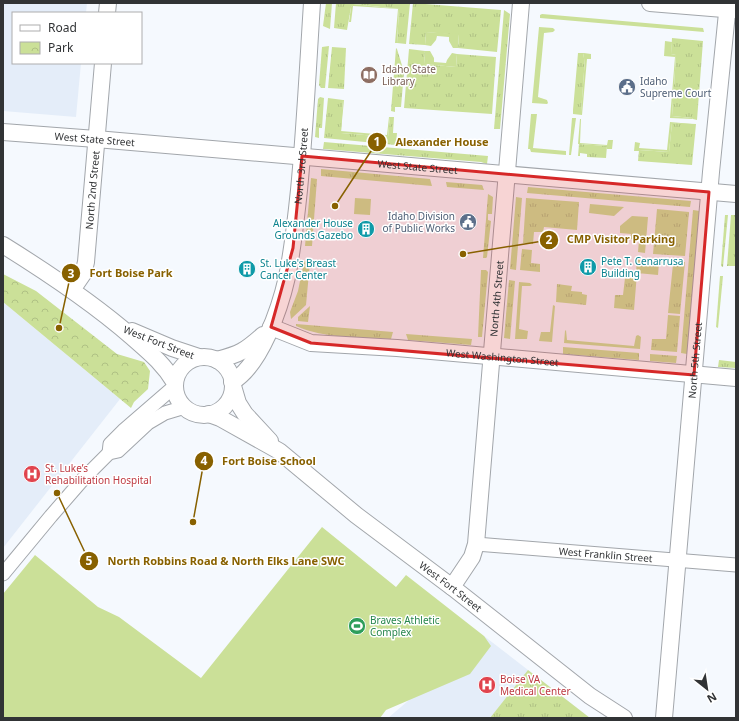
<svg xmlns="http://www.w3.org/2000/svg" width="739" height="721" viewBox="0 0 739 721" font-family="'Noto Sans',sans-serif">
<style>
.built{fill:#e4edf9}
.grass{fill:url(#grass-tufts)}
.park{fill:url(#park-crowns)}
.garden{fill:#cbe098}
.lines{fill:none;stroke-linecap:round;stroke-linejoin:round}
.minor-casing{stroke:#a2a6ab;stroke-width:15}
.tertiary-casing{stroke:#a2a6ab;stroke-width:18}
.minor{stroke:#fff;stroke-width:13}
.tertiary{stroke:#fff;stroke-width:16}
.marked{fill:#d62828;fill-opacity:0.2;stroke:#d62828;stroke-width:3;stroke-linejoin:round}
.labels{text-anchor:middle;stroke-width:3;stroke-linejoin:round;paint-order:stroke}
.education-label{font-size:10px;fill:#785e54;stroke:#fff;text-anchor:start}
.service-label{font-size:10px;fill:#4e5e75;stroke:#fff;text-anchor:start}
.street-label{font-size:10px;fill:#313335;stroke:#fff}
.culture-label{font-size:10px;fill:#0d838f;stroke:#fff;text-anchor:start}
.health-label{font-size:10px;fill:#be3a42;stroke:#fff;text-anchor:start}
.leisure-label{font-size:10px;fill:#27864d;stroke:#fff;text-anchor:start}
.leader{fill:none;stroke:#886100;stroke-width:1.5}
.callout-dot{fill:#886100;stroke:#fff;stroke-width:1.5}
.mark-label{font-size:12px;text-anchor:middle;font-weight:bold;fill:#fff}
.callout-label{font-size:11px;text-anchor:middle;font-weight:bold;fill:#886100;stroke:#fff;stroke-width:3;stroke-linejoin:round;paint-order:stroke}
</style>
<defs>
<pattern id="grass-tufts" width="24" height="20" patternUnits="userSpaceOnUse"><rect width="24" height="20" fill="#cbe098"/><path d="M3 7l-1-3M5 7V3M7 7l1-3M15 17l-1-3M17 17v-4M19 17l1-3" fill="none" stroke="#afc184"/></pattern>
<pattern id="park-crowns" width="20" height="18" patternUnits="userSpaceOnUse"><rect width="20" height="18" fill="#cbe098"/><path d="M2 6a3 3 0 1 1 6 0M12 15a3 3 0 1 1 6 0" fill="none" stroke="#afc184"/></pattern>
</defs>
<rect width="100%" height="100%" fill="#f5f9fe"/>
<g class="built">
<path d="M3 3H87L86 13H13V63H81L76 117 3 111Z"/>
<path d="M3 302 120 399 3 548Z"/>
<path d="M484 636 590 718H388Z"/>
</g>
<g class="grass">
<path d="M326 3H332L330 29 323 26Z"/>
<path d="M336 3H410L406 44 397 43 399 9 354 4 351 7 347 30 334 28Z"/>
<path d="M413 3 501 10 497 52 458 48 459 35 426 32 425 45 409 44Z"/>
<path d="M504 10 510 14 500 129H494Z"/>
<path d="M672 38 703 41 697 120 693 119 692 118 672 116 676 55 671 54Z"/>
<path d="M329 46 325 88H321L319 85 322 47Z"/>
<path d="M332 47 346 48 344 89 328 88Z"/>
<path d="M396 48 397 49 404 72 401 107H395V112L391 111Z"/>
<path d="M409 49 425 51 424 64 456 67 457 54 496 57 492 114 404 108Z"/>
<path d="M578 53H584L583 58H585L581 113 576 112V110H573Z"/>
<path d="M320 97 324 98 322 128H319V138L315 137 318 99Z"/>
<path d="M328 98 343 100 341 133 388 137 390 117H394L393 133H397L396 145 324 138Z"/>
<path d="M672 123 696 124 692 165 638 161 639 150 669 152Z"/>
<path d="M324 142 488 156 487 164 481 162 323 149Z"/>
<path d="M579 144 607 146 606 158 587 157V154L580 153V156H578Z"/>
<path d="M321 169 430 179 432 186 321 176Z"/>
<path d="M311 178 317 179 312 246H305Z"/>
<path d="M446 182 482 185 484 190 447 187Z"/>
<path d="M528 187 691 201 690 207 527 193Z"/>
<path d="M488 194 493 197 492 214H488V220L491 221 487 257 486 258H483Z"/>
<path d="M516 197 522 198 516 270 510 269Z"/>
<path d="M526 198 579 202 577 230 544 227 543 232H534L533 244 523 243Z"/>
<path d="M657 209 689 212 685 256 653 254Z"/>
<path d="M693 210 700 211 687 354 681 353Z"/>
<path d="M725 215H728L723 267 721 266Z"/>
<path d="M731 215H736V260L735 266H727Z"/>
<path d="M522 249 532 250 531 263 540 264V272L520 270Z"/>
<path d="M637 259 685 262 680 314 668 313 673 264 659 263 658 275 637 273 634 310 614 308 615 295H623L625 278 629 279V273H636Z"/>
<path d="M304 261 310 262 306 305 291 319 290 312 298 291Z"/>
<path d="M481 270H486L488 272 482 337H478Z"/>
<path d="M720 276H723L718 328 716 327Z"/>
<path d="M509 280 515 281 510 339 504 338Z"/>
<path d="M557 284 572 286 571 291 582 292V294L587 295 586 305 556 302Z"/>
<path d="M310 306 308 322 298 321V317Z"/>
<path d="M668 315 680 316 677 352 651 350 652 339H666Z"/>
<path d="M296 324 393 332 391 339C360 337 325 339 296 326Z"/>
<path d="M406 334 472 339 471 345 408 340Z"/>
<path d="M563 347 639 353V360L563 354Z"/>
<path d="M650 354 677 356 676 363 650 361Z"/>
<path d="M719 360 736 362V368L718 367Z"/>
<path d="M528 670 590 718H490Z"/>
</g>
<path class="park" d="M3 274 36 291 117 354 144 362 150 371 148 389 134 402 131 408 3 302Z"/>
<g class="garden">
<path d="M353 4 399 9 397 43H395L398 9 353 6 351 22H349L351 7Z"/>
<path d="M542 14 703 28 704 32 540 18V15Z"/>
<path d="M539 27 553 28 555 30 553 32 544 33 538 97 547 100 548 103 547 104 532 103Z"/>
<path d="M426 32 459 34 458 48H453L449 41V37L437 36 436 40 431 46 425 45Z"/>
<path d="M665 41 672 42 671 54 676 55 672 116 692 118 693 119 670 118 675 57 664 56Z"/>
<path d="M425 51H430L434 58V62L446 63 447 60 452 53 457 54 456 67 424 64Z"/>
<path d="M584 53 591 54V59H587L582 115 573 114V110H576V112H581L585 58H583Z"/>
<path d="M343 100H344L341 131 387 135 389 117H390L388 137 341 133 340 131Z"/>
<path d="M531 114H537L533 148 566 151V155L531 152 530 149H528Z"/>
<path d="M572 118H576L571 155H569Z"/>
<path d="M580 119H581L580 143 607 145 608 140H613L612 149H607V146L578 144Z"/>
<path d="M670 122 692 124V125L672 123 669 152 639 150V151H634L635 142 640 143 639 148 667 150Z"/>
<path d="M355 198 371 199 370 215 354 214Z"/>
<path d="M590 204 624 207 614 216 589 213Z"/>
<path d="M632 216 648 217 645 253 638 252 639 240 630 239 631 234 620 233V226Z"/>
<path d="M519 282 530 283 532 285 530 286H522L519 329 528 331 527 339H515Z"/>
<path d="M553 305 555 306 552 342 539 341 541 332H550Z"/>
<path d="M566 330 567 340 634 346 636 336 638 335 641 337 640 349 564 343 565 331Z"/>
<path d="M322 527 396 587 406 575 484 636 491 646 470 674 386 710 380 718H3V594L35 555 98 607 119 617 201 678Z"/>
</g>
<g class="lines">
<defs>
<g id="minor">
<path d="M109 453 110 444 123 431 175 386"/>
<path id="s1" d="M476 544 736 565"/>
<path d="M3 574 51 516 84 478 109 453 118 451 148 423 165 413 185 407"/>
</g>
<g id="tertiary">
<path d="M650 3 736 10"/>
<path d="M107 13 108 3"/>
<path id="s2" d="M3 132 96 139 736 194"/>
<path d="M3 245C48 273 92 302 132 337 149 352 163 363 175 383"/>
<path id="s3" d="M72 290 83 274 86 262 103 63"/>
<path id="s4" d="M271 327 311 343 397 348 736 378"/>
<path d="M132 331 172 348 199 357"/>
<circle cx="204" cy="386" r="29"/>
<path d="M217 360C240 354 245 351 263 335"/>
<path id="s5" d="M232 382C261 365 280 308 287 277 293 248 296 219 299 190 305 128 308 65 312 3"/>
<path d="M233 386 238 403 245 414 270 441"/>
<path id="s6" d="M209 414 220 418 279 451 356 515 452 587 590 696 624 718"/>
<path id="s7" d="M452 587 472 557 476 544 521 3"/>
<path id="s8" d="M664 718 711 172 728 3"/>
</g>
</defs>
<use href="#minor" class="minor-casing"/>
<use href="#tertiary" class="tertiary-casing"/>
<use href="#minor" class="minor"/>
<use href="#tertiary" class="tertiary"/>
</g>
<path class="marked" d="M302 156 709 192 694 375 311 343 271 327 293 248Z"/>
<defs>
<symbol id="library-disc" viewBox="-11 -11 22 22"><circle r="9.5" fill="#8d6e63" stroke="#fff"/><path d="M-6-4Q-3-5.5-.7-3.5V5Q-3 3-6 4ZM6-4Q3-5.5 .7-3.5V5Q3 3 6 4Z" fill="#fff"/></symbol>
<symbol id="civic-disc" viewBox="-11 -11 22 22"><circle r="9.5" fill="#5c6f8a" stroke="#fff"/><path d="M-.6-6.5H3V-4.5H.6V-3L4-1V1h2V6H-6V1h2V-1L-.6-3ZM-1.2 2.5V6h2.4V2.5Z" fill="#fff"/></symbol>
<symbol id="building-disc" viewBox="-11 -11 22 22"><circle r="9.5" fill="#0f9aa8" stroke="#fff"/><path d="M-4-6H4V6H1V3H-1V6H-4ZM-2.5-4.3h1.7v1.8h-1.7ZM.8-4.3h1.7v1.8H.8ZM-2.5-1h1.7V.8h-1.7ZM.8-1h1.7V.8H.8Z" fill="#fff"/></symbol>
<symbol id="hospital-disc" viewBox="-11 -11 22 22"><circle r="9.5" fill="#e0444e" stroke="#fff"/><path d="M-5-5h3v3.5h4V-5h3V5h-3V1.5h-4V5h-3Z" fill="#fff"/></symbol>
<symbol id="stadium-disc" viewBox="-11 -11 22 22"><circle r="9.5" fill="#2e9e5b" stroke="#fff"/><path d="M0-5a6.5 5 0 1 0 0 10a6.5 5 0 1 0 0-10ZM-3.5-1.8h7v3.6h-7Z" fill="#fff"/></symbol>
</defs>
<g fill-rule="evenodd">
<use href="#library-disc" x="359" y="65" width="20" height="20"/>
<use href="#civic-disc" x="617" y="77" width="20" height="20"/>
<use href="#civic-disc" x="458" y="212" width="20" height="20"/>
<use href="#building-disc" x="356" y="219" width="20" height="20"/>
<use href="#building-disc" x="578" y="257" width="20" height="20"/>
<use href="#building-disc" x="237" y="259" width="20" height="20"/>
<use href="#hospital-disc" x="22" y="464" width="20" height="20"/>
<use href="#stadium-disc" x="347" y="616" width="20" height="20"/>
<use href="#hospital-disc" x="477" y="675" width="20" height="20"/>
</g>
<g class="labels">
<g class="education-label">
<text x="382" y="73">Idaho State<tspan x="382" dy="12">Library</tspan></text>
</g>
<g class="service-label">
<text x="640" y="85">Idaho<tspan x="640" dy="12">Supreme Court</tspan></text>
<text x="455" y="220" text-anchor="end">Idaho Division<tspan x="455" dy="12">of Public Works</tspan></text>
</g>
<g class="street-label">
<text dy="4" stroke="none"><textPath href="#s2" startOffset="92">West State Street</textPath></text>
<text dy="4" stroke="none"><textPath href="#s5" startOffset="233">North 3rd Street</textPath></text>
<text dy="4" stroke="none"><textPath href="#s2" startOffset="416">West State Street</textPath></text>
<text dy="4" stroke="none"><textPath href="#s3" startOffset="104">North 2nd Street</textPath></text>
<text dy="4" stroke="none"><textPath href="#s7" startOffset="296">North 4th Street</textPath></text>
<text transform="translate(159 342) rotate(21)" y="4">West Fort Street</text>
<text dy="4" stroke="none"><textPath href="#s4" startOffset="235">West Washington Street</textPath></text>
<text dy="4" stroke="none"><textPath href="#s8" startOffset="359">North 5th Street</textPath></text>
<text dy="4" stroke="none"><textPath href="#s1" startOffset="130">West Franklin Street</textPath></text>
<text dy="4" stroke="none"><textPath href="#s6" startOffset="298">West Fort Street</textPath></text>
</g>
<g class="culture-label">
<text x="353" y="227" text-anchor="end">Alexander House<tspan x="353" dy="12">Grounds Gazebo</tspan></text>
<text x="601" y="265">Pete T. Cenarrusa<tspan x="601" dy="12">Building</tspan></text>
<text x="260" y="267">St. Luke's Breast<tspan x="260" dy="12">Cancer Center</tspan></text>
</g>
<g class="health-label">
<text x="45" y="472">St. Luke’s<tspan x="45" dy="12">Rehabilitation Hospital</tspan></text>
<text x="500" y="683">Boise VA<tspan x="500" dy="12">Medical Center</tspan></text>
</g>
<g class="leisure-label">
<text x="370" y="624">Braves Athletic<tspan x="370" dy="12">Complex</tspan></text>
</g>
</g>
<path class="leader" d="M335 206L377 142M463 254L549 240M59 328L71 273M193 522L204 461M57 493L89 561"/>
<g class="callout-dot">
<circle cx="335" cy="206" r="4"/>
<circle cx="463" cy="254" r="4"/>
<circle cx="59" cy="328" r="4"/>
<circle cx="193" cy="522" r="4"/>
<circle cx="57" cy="493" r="4"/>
<circle cx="377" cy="142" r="10"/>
<circle cx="549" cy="240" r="10"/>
<circle cx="71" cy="273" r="10"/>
<circle cx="204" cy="461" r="10"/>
<circle cx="89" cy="561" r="10"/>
</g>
<g class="mark-label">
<text x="377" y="146">1</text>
<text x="549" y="244">2</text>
<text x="71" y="278">3</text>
<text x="204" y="465">4</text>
<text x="89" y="565">5</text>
</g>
<g class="callout-label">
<text x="442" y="146">Alexander House</text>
<text x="621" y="243">CMP Visitor Parking</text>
<text x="131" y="277">Fort Boise Park</text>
<text x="269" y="465">Fort Boise School</text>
<text x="226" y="565">North Robbins Road &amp; North Elks Lane SWC</text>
</g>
<rect width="739" height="721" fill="none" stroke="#313335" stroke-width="8"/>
<rect x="12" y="12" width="130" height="52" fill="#ffffff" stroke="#adadae"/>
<rect x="20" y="25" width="20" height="6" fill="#ffffff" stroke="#adadae"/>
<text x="48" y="32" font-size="12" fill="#313335">Road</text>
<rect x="20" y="42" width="20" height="12" fill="url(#park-crowns)" stroke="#adadae"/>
<text x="48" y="52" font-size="12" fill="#313335">Park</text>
<g transform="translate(707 689) rotate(150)" stroke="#ffffff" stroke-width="3" paint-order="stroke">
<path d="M0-3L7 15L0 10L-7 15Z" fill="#313335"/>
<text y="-6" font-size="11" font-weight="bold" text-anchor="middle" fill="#313335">N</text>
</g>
</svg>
